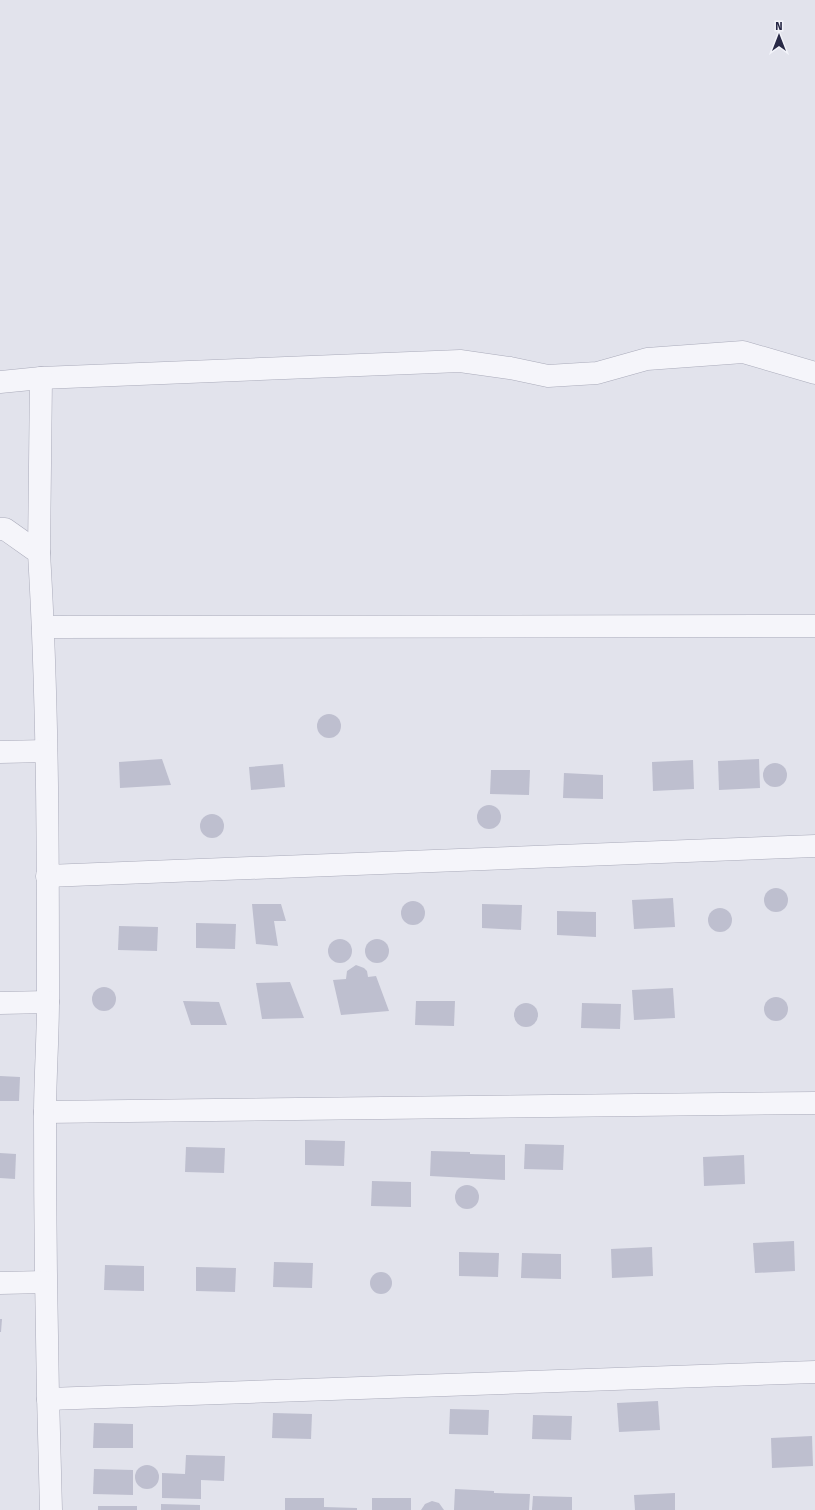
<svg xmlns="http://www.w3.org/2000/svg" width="815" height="1510" viewBox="0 0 815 1510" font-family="'Fira Sans',sans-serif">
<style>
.building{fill:#bebfcf}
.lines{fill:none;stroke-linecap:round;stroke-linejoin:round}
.street-casing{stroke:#aaabba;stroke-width:23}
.street{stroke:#f5f5fa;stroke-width:22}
</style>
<rect width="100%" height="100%" fill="#e2e3ec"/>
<g class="building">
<circle cx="329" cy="726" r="12"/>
<path d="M162 759 171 785 120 788 119 762Z"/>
<path d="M759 759 760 788 719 790 718 761Z"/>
<path d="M693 760 694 789 653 791 652 762Z"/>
<circle cx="775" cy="775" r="12"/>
<path d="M283 764 285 787 251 790 249 767Z"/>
<path d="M491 770H530L529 795 490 794Z"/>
<path d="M564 773 603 775V799L563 798Z"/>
<circle cx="489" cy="817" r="12"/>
<circle cx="212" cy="826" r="12"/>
<circle cx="776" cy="900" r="12"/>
<path d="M673 898 675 927 634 929 632 900Z"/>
<circle cx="413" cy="913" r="12"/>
<path d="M252 904H281L286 921H274L278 946 256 944Z"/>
<path d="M482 904 522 905 521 930 482 928Z"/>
<circle cx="720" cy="920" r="12"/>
<path d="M557 911 596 912V937L557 935Z"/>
<path d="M196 923 236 924 235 949 196 948Z"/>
<path d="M119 926 158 927 157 951 118 950Z"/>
<circle cx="377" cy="951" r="12"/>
<circle cx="340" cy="951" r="12"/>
<path d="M356 965 364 968 367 971 368 977 376 976 389 1011 341 1015 333 980 346 979 347 971Z"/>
<path d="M290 982 304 1018 262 1019 256 983Z"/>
<circle cx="104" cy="999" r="12"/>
<path d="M673 988 675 1018 634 1020 632 990Z"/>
<circle cx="776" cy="1009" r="12"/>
<path d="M183 1001 219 1002 227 1025H191Z"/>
<path d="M416 1001H455L454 1026 415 1025Z"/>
<path d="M582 1003 621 1004 620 1029 581 1028Z"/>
<circle cx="526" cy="1015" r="12"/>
<path d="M0 1076 20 1077 19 1101H0Z"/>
<path d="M305 1140 345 1141 344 1166 305 1165Z"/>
<path d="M525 1144 564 1145 563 1170 524 1169Z"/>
<path d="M186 1147 225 1148 224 1173 185 1172Z"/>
<path d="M431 1151 470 1152V1154L505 1155V1180L430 1176Z"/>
<path d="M0 1153 16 1154 15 1179 0 1178Z"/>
<path d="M744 1155 745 1184 704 1186 703 1157Z"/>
<path d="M372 1181 411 1182V1207L371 1206Z"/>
<circle cx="467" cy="1197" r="12"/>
<path d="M794 1241 795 1271 755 1273 753 1243Z"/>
<path d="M652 1247 653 1276 612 1278 611 1249Z"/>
<path d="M459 1252 499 1253 498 1277 459 1276Z"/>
<path d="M522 1253 561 1254V1279L521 1278Z"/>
<path d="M274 1262 313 1263 312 1288 273 1287Z"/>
<path d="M105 1265 144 1266V1291L104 1290Z"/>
<path d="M196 1267 236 1268 235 1292 196 1291Z"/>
<circle cx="381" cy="1283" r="11"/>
<path d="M0 1319H2L1 1332H0Z"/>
<path d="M658 1401 660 1430 619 1432 617 1403Z"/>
<path d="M450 1409 489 1410 488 1435 449 1434Z"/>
<path d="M273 1413 312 1414 311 1439 272 1438Z"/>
<path d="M533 1415 572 1416 571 1440 532 1439Z"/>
<path d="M94 1423 133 1424V1448H93Z"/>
<path d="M812 1436 813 1466 772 1468 771 1438Z"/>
<path d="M186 1455 225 1456 224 1481 201 1480V1499L162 1498V1473L185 1474Z"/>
<circle cx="147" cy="1477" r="12"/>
<path d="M94 1469 133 1470V1495L93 1494Z"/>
<path d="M455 1489 494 1491V1493L530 1494 529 1510H454Z"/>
<path d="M675 1493V1510H635L634 1495Z"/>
<path d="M533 1496 572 1497V1510H532Z"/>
<path d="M285 1498H324V1507L357 1508V1510H285Z"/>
<rect x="372" y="1498" width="39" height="12"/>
<path d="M432 1501 439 1503 444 1510H421L425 1504Z"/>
<path d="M161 1504 200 1505V1510H161Z"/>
<rect x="98" y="1506" width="39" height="4"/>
</g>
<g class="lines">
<defs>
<g id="street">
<path d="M0 382 41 378 460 361 510 368 548 376 597 373 647 359 743 352 815 373"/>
<path d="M0 529H5L39 553C48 702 48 852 48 1000 48 1039 45 1077 45 1116 45 1247 47 1379 51 1510"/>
<path d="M39 553 41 378"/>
<path d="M43 627 815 626"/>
<path d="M0 752 46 751"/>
<path d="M47 876 815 846"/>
<path d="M0 1003 48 1002"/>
<path d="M45 1112 815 1103"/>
<path d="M0 1283 45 1282"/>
<path d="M48 1399 815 1372"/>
</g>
</defs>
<use href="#street" class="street-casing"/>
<use href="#street" class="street"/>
</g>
<g transform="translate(779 36)" stroke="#f2f3f9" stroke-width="3" paint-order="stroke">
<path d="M0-3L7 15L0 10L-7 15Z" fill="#282946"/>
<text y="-6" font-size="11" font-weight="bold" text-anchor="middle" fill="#282946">N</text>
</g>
</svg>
